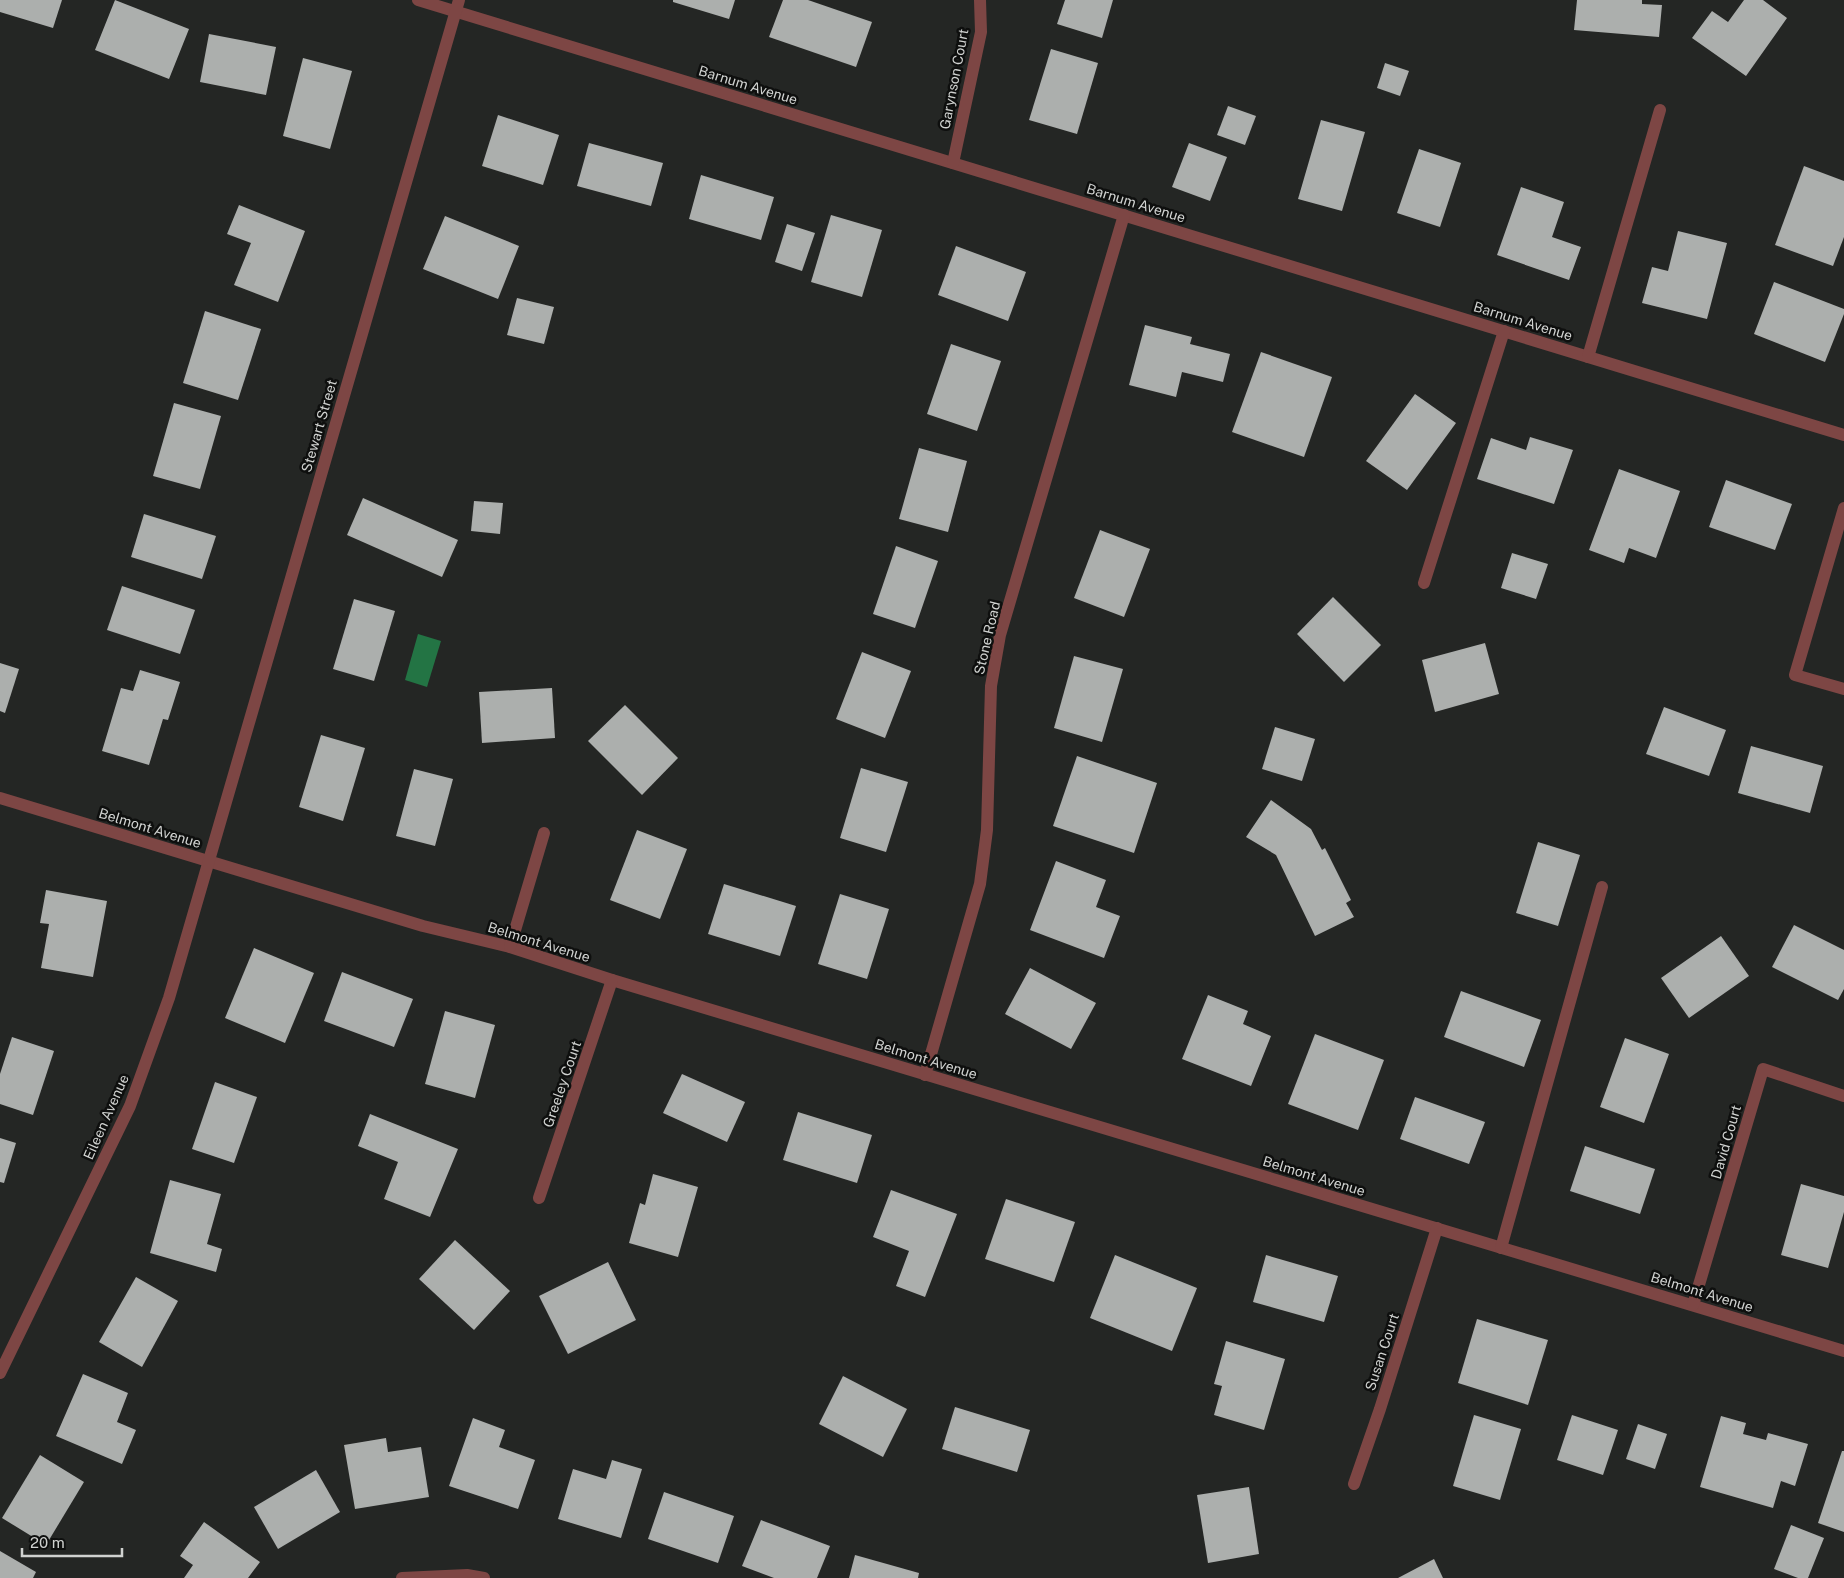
<svg xmlns="http://www.w3.org/2000/svg" width="1844" height="1578" viewBox="0 0 1844 1578" font-family="'Public Sans',sans-serif">
<style>
.water{fill:#237444}
.building{fill:#acafad}
.lines{fill:none;stroke-linecap:round;stroke-linejoin:round}
.street{stroke:#7d4644;stroke-width:12}
.labels{text-anchor:middle;stroke-width:5;stroke-linejoin:round;paint-order:stroke}
.street-label{font-size:14px;fill:#d0d2d0;stroke:#0e0f0e}
</style>
<rect width="100%" height="100%" fill="#242624"/>
<path class="water" d="M418 634 441 641 427 687 405 680Z"/>
<g class="building">
<path d="M0 0H62L53 28 0 12Z"/>
<path d="M115 0 189 29 169 79 95 50Z"/>
<path d="M673 0H735L729 19 673 2Z"/>
<path d="M783 0H808L872 22 856 67 769 37Z"/>
<path d="M1065 0H1113L1102 38 1057 24Z"/>
<path d="M1577 0H1642V4L1662 5 1659 37 1574 30Z"/>
<path d="M1744 0H1763L1787 18 1746 76 1692 38 1712 11 1728 22Z"/>
<path d="M209 34 276 47 266 95 200 82Z"/>
<path d="M1051 49 1098 63 1077 134 1029 120Z"/>
<path d="M303 58 352 71 330 149 283 136Z"/>
<path d="M1385 63 1409 71 1400 96 1377 88Z"/>
<path d="M1228 106 1256 116 1245 145 1217 135Z"/>
<path d="M498 115 559 135 543 185 482 166Z"/>
<path d="M1321 120 1365 132 1342 211 1298 199Z"/>
<path d="M589 143 663 163 651 206 577 186Z"/>
<path d="M1189 143 1227 157 1210 201 1172 187Z"/>
<path d="M1419 149 1461 163 1440 227 1397 213Z"/>
<path d="M1804 166 1844 181V237L1833 266 1775 245Z"/>
<path d="M701 175 774 197 761 240 689 219Z"/>
<path d="M1521 187 1564 202 1552 237 1581 247 1569 280 1497 255Z"/>
<path d="M239 205 305 231 278 302 234 285 251 243 227 234Z"/>
<path d="M831 215 882 230 862 297 811 282Z"/>
<path d="M445 216 519 246 498 299 423 269Z"/>
<path d="M787 224 815 233 802 271 775 262Z"/>
<path d="M1678 231 1727 243 1707 319 1642 303 1652 267 1668 271Z"/>
<path d="M956 246 1026 272 1008 321 938 295Z"/>
<path d="M1774 282 1844 309V314L1825 362 1754 334Z"/>
<path d="M517 298 554 307 544 344 507 335Z"/>
<path d="M205 311 261 329 238 400 183 383Z"/>
<path d="M1145 325 1192 337 1190 344 1230 354 1223 382 1182 372 1176 397 1129 385Z"/>
<path d="M951 344 1001 361 977 431 927 414Z"/>
<path d="M1261 352 1332 377 1304 457 1232 432Z"/>
<path d="M1415 394 1456 423 1407 490 1366 461Z"/>
<path d="M174 403 221 416 200 489 153 476Z"/>
<path d="M1530 437 1573 450 1554 504 1477 479 1491 438 1526 450Z"/>
<path d="M919 448 967 461 948 532 899 519Z"/>
<path d="M1619 469 1680 491 1656 558 1629 548 1624 563 1589 550Z"/>
<path d="M1726 480 1792 504 1775 550 1709 527Z"/>
<path d="M363 498 458 540 442 577 347 535Z"/>
<path d="M474 501 503 503 500 534 471 531Z"/>
<path d="M144 514 216 536 202 579 131 557Z"/>
<path d="M1100 530 1150 549 1124 617 1074 598Z"/>
<path d="M896 546 938 561 915 628 873 614Z"/>
<path d="M1512 553 1548 564 1536 599 1501 588Z"/>
<path d="M122 586 195 610 180 654 107 630Z"/>
<path d="M1333 597 1381 645 1344 682 1297 634Z"/>
<path d="M354 599 395 611 374 681 333 669Z"/>
<path d="M1485 643 1499 694 1435 712 1422 660Z"/>
<path d="M862 652 911 671 885 738 836 719Z"/>
<path d="M1074 656 1123 669 1102 742 1054 728Z"/>
<path d="M0 663 19 669 5 713 0 711Z"/>
<path d="M140 670 180 682 168 720 163 719 149 765 102 751 121 688 133 691Z"/>
<path d="M552 688 555 738 482 743 479 692Z"/>
<path d="M625 705 678 758 642 795 588 741Z"/>
<path d="M1664 707 1726 730 1709 776 1646 754Z"/>
<path d="M1275 727 1315 739 1302 781 1262 769Z"/>
<path d="M321 735 365 748 343 821 299 807Z"/>
<path d="M1751 746 1823 766 1810 813 1738 793Z"/>
<path d="M1077 756 1157 783 1134 853 1053 826Z"/>
<path d="M861 768 908 782 886 852 840 838Z"/>
<path d="M414 769 453 779 435 846 396 836Z"/>
<path d="M1271 800 1311 829 1322 850 1325 848 1351 900 1346 903 1354 917 1315 936 1276 855 1246 837Z"/>
<path d="M637 830 687 849 660 919 610 900Z"/>
<path d="M1538 842 1580 855 1558 926 1516 913Z"/>
<path d="M1056 861 1106 880 1096 907 1120 916 1104 958 1030 930Z"/>
<path d="M724 884 796 906 780 956 708 934Z"/>
<path d="M46 890 107 901 93 977 41 968 49 924 40 923Z"/>
<path d="M840 894 889 909 867 979 818 964Z"/>
<path d="M1794 925 1844 950V989L1838 1000 1772 967Z"/>
<path d="M1721 936 1749 976 1689 1018 1661 978Z"/>
<path d="M254 948 314 973 285 1043 225 1018Z"/>
<path d="M1030 968 1096 1003 1071 1049 1005 1014Z"/>
<path d="M342 972 413 999 394 1047 324 1021Z"/>
<path d="M1461 991 1541 1020 1524 1067 1444 1037Z"/>
<path d="M1208 995 1248 1011 1243 1024 1271 1036 1251 1086 1182 1059Z"/>
<path d="M445 1011 495 1025 475 1098 425 1084Z"/>
<path d="M1315 1034 1384 1060 1358 1130 1288 1104Z"/>
<path d="M12 1037 54 1051 33 1115 0 1104V1074Z"/>
<path d="M1625 1038 1669 1054 1644 1123 1600 1107Z"/>
<path d="M682 1074 745 1102 727 1142 663 1113Z"/>
<path d="M215 1082 257 1097 234 1163 192 1149Z"/>
<path d="M1415 1097 1485 1122 1469 1164 1400 1139Z"/>
<path d="M798 1112 872 1135 857 1183 783 1160Z"/>
<path d="M370 1114 458 1149 430 1217 384 1199 398 1162 358 1146Z"/>
<path d="M0 1138 16 1143 4 1183 0 1182Z"/>
<path d="M1585 1146 1655 1169 1640 1214 1570 1191Z"/>
<path d="M653 1174 698 1187 678 1257 629 1243 640 1203 645 1205Z"/>
<path d="M170 1180 221 1194 207 1244 222 1249 216 1272 150 1253Z"/>
<path d="M1801 1184 1844 1196V1212L1828 1268 1781 1255Z"/>
<path d="M891 1190 957 1214 925 1297 896 1286 909 1251 873 1237Z"/>
<path d="M1006 1199 1075 1222 1054 1282 985 1259Z"/>
<path d="M455 1240 510 1291 474 1330 419 1279Z"/>
<path d="M1115 1255 1197 1288 1172 1351 1090 1318Z"/>
<path d="M1266 1255 1338 1276 1324 1322 1253 1302Z"/>
<path d="M608 1262 636 1320 568 1354 539 1296Z"/>
<path d="M136 1277 178 1301 142 1367 99 1342Z"/>
<path d="M1477 1319 1548 1340 1528 1405 1458 1383Z"/>
<path d="M1226 1341 1285 1359 1264 1430 1214 1415 1222 1386 1214 1384Z"/>
<path d="M83 1374 128 1393 117 1422 136 1430 122 1464 56 1436Z"/>
<path d="M843 1376 907 1409 883 1457 819 1424Z"/>
<path d="M955 1407 1030 1430 1017 1472 942 1449Z"/>
<path d="M1474 1415 1521 1429 1500 1500 1453 1486Z"/>
<path d="M1572 1415 1618 1430 1603 1475 1557 1460Z"/>
<path d="M1721 1416 1746 1423 1743 1434 1766 1440 1768 1433 1808 1444 1795 1486 1781 1481 1773 1508 1700 1487Z"/>
<path d="M473 1418 505 1430 499 1447 535 1460 518 1509 449 1486Z"/>
<path d="M1638 1424 1667 1434 1655 1469 1626 1459Z"/>
<path d="M386 1438 388 1452 421 1447 429 1497 355 1509 344 1445Z"/>
<path d="M1842 1451H1844V1532L1818 1523Z"/>
<path d="M40 1455 84 1482 46 1545 2 1518Z"/>
<path d="M612 1460 642 1469 621 1538 558 1519 573 1469 606 1479Z"/>
<path d="M316 1470 340 1512 278 1549 254 1507Z"/>
<path d="M1249 1487 1259 1554 1208 1563 1197 1495Z"/>
<path d="M664 1492 734 1516 718 1563 648 1539Z"/>
<path d="M761 1520 830 1546 817 1578H774L742 1566Z"/>
<path d="M204 1522 260 1562 248 1578H184L193 1565 180 1556Z"/>
<path d="M1791 1525 1824 1538 1808 1578H1798L1774 1569Z"/>
<path d="M0 1551 36 1572 33 1578H0Z"/>
<path d="M855 1555 919 1573 918 1578H849Z"/>
<path d="M1434 1559 1443 1578H1398Z"/>
</g>
<g class="lines">
<g class="street">
<path d="M418 0 1844 435"/>
<path d="M953 163 981 32 980 0"/>
<path d="M1588 357 1660 110"/>
<path d="M1844 508 1795 675 1844 689"/>
<path d="M1424 583 1504 331"/>
<path d="M0 798 423 926 510 947 612 980 1844 1351"/>
<path d="M510 947 544 833"/>
<path d="M925 1075 980 884 987 830 991 686 1000 635 1124 215"/>
<path d="M539 1198 612 980"/>
<path d="M1501 1248 1602 887"/>
<path d="M1693 1305 1763 1069 1844 1096"/>
<path d="M0 1373 130 1106 169 998 459 0"/>
<path d="M1354 1484 1380 1409 1437 1228"/>
<path d="M402 1578 467 1575 484 1578"/>
</g>
</g>
<g class="labels">
<g class="street-label">
<text transform="translate(954 79) rotate(-79)" y="5">Garynson Court</text>
<text transform="translate(748 85) rotate(17)" y="5">Barnum Avenue</text>
<text transform="translate(1136 203) rotate(17)" y="5">Barnum Avenue</text>
<text transform="translate(1523 321) rotate(17)" y="5">Barnum Avenue</text>
<text transform="translate(319 426) rotate(-74)" y="5">Stewart Street</text>
<text transform="translate(987 638) rotate(-77)" y="5">Stone Road</text>
<text transform="translate(150 828) rotate(17)" y="5">Belmont Avenue</text>
<text transform="translate(539 942) rotate(17)" y="5">Belmont Avenue</text>
<text transform="translate(926 1059) rotate(17)" y="5">Belmont Avenue</text>
<text transform="translate(562 1084) rotate(-71)" y="5">Greeley Court</text>
<text transform="translate(106 1117) rotate(-66)" y="5">Eileen Avenue</text>
<text transform="translate(1726 1142) rotate(-74)" y="5">David Court</text>
<text transform="translate(1314 1176) rotate(17)" y="5">Belmont Avenue</text>
<text transform="translate(1702 1292) rotate(17)" y="5">Belmont Avenue</text>
<text transform="translate(1382 1352) rotate(-72)" y="5">Susan Court</text>
</g>
</g>
<path d="M22 1548v8h100v-8" fill="none" stroke="#d0d2d0" stroke-width="2.5"/>
<text x="30" y="1548" font-size="15" fill="#d0d2d0" stroke="#0e0f0e" stroke-width="4" paint-order="stroke">20 m</text>
</svg>
